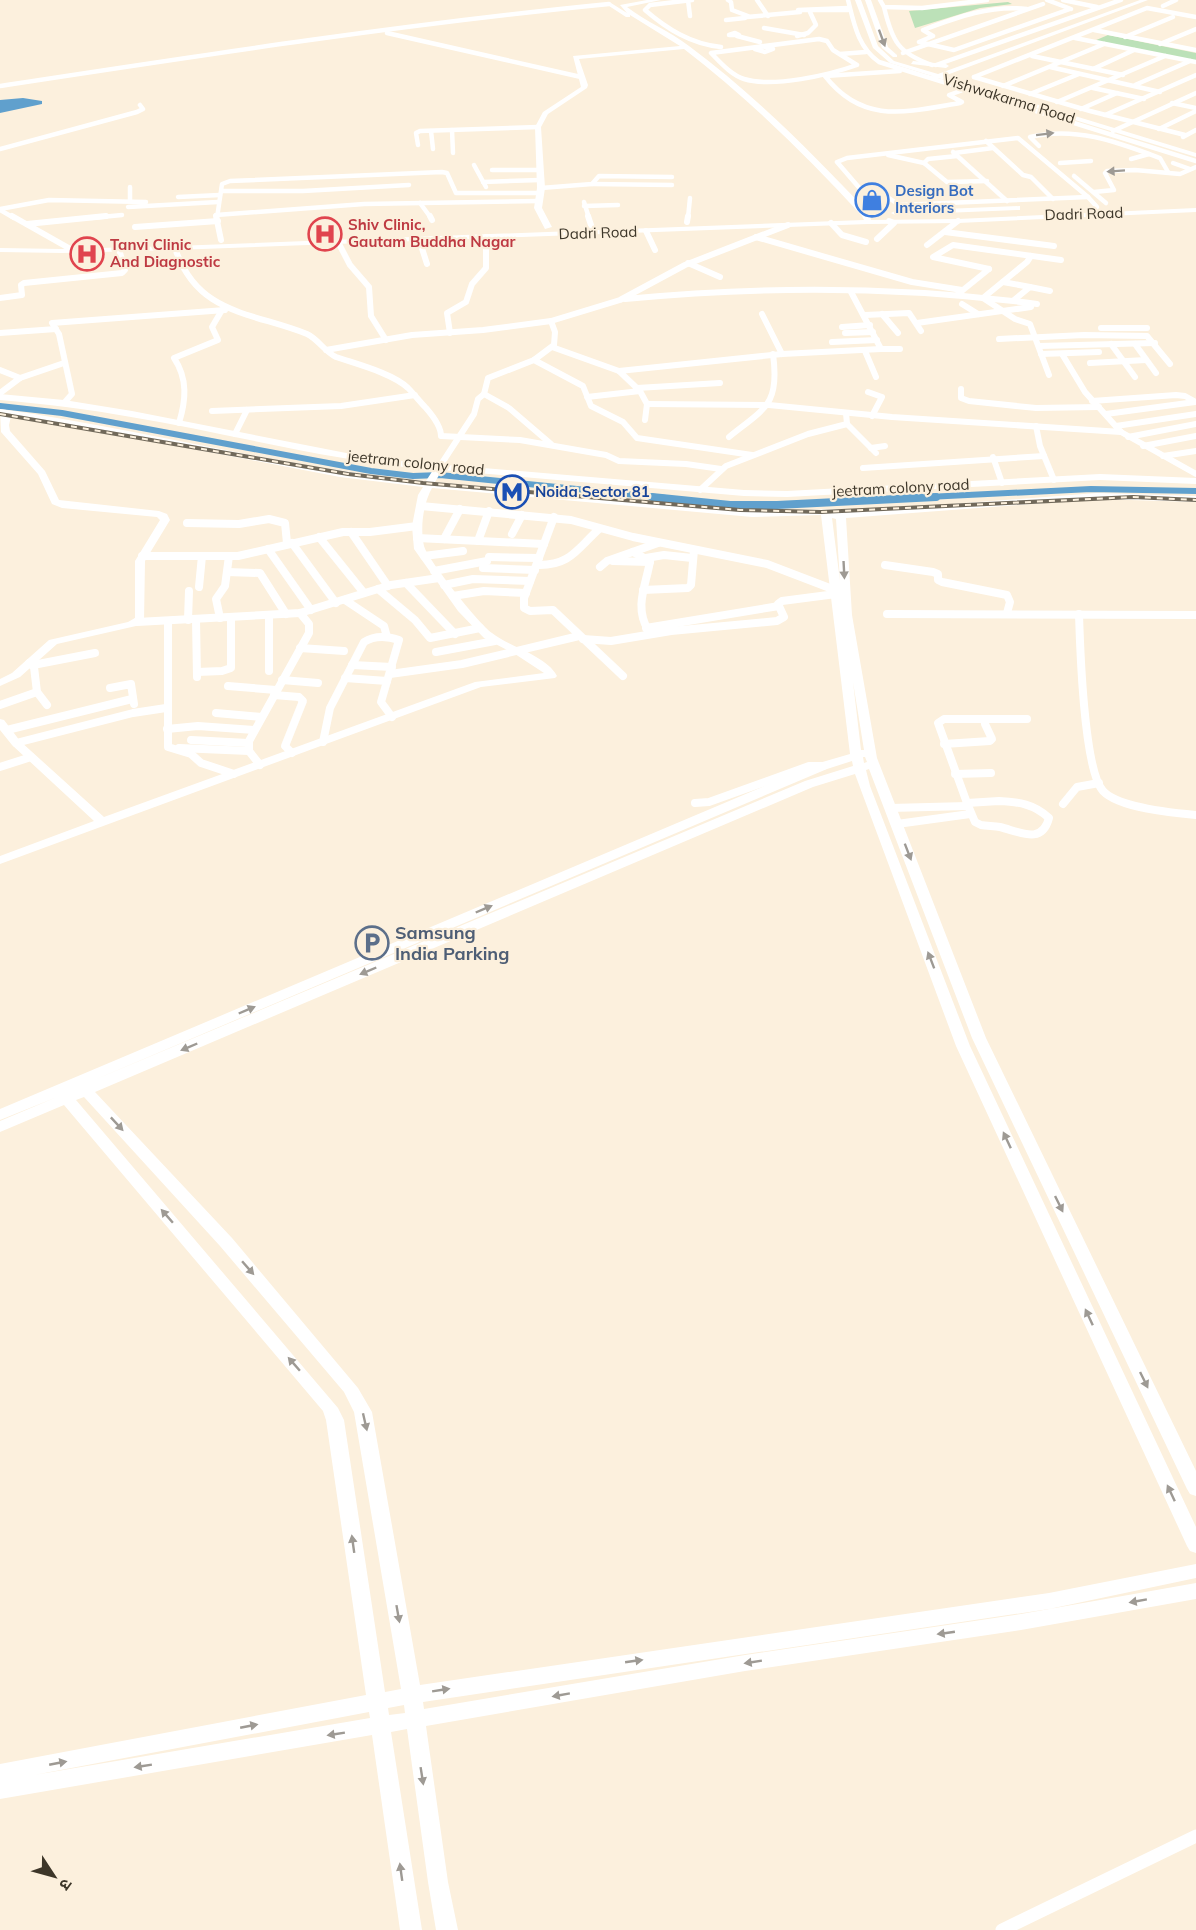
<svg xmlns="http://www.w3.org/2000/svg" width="1196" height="1930" viewBox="0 0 1196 1930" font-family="Mulish,'Noto Sans Devanagari',sans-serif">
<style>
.green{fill:#bce1b8}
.water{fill:#60a0cd}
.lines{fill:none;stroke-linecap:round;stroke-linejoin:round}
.canal-far1{stroke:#60a0cd;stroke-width:6}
.canal{stroke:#60a0cd;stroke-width:8}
.street-far3{stroke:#fff;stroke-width:4.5}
.street-far2{stroke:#fff;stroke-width:6}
.street-far1{stroke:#fff;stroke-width:8}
.street{stroke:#fff;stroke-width:13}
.secondary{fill:#fff;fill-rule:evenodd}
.rail-casing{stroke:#71695a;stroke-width:4}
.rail{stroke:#fcf0dd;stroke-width:2;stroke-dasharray:6;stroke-linecap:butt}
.oneway{fill:#9e9a94}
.labels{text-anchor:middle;stroke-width:4.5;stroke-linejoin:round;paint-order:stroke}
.far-street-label{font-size:15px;fill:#3d3629;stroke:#fcf0dd}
.far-shop-label{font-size:15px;font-weight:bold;fill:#366cbe;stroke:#fcf0dd;text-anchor:start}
.far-health-label{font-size:15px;font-weight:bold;fill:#be3a42;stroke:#fcf0dd;text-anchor:start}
.far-transit-label{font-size:15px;font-weight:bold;fill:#164399;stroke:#fcf0dd;text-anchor:start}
.service-label{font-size:18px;font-weight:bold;fill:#4e5e75;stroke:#fcf0dd;text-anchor:start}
</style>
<rect width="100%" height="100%" fill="#fcf0dd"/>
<g class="green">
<path d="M1008 2 1012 4 980 8 915 28 909 11Z"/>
<path d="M1108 35 1196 53V62L1094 41Z"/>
</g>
<path class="water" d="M23 98 42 101V104L0 113V100Z"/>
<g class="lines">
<g class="canal-far1">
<path d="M0 406 62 413 371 471 413 476 440 475 666 498"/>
<path d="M907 498 1091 489 1196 491"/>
</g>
<path class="canal" d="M652 497 730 505H777L936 497"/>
<g class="street-far3">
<path d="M688 0 690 16"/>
<path d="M692 0 650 5 645 10C667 29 691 44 721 47"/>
<path d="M728 0 731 2 732 10 748 16"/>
<path d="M757 0 768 16"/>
<path d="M848 0C854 24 858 47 879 62L1196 161"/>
<path d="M880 0 884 7 922 8 987 0"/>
<path d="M1047 0 1071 9"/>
<path d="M1063 0 1097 7"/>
<path d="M1163 6 1176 0"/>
<path d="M884 7C892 41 898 53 932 65"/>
<path d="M848 8 798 10H848"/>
<path d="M1027 9C990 5 958 17 923 30L933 36 919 42 954 50 1070 9"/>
<path d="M747 17 800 12"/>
<path d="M726 20 745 18"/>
<path d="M764 28 804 35"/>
<path d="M1094 30 1196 50"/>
<path d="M387 33 581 77"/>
<path d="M735 33 739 35H729Z"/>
<path d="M737 36 760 42"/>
<path d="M797 36 808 33 816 25 810 12"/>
<path d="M1125 37 1173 17"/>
<path d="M1075 38 1196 62"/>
<path d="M819 39 827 41 833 50 857 65C829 75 773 88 744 79 731 75 720 62 711 53Z"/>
<path d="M1160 44 1196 29"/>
<path d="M762 46 773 49 765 52 755 49Z"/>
<path d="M903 53 1043 4"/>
<path d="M840 54 866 52"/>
<path d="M1032 56 1123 75"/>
<path d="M936 65 1121 0"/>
<path d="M1050 67 1160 92"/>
<path d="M1093 69 1134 50"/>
<path d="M900 71 825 76C863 125 907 112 960 103L962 102 949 95 963 90"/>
<path d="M974 77 1147 8 1196 17"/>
<path d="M974 77 1090 111 1185 135"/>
<path d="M1135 85 1190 61"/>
<path d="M0 86C203 55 405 24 609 4"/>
<path d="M1003 86 1104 44"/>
<path d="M1093 88 1144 99"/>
<path d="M1030 94 1079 74"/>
<path d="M1057 102 1165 56"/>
<path d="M1172 103 1196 108"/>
<path d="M1081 109 1117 93"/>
<path d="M1105 115 1196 75"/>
<path d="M1159 129 1196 111"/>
<path d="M452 130 453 153"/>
<path d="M431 131 433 149"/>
<path d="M1113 131 1196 93"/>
<path d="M1183 137 1196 130"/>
<path d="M1018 138 1088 197 899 205 889 198 862 191 837 162 847 158Z"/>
<path d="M986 141 1023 175 1031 177 1053 199"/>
<path d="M418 145 416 133 420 131 538 127"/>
<path d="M1039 146 1030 137C1076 126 1117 142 1160 158L1168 172"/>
<path d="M0 149 137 112 143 109 140 105"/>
<path d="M953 152 1007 201"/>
<path d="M954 153 993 148"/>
<path d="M888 155 924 163"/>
<path d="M957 156 928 159 924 163 947 182 987 181"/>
<path d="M1131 159 1149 154"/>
<path d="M1060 163 1091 161"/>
<path d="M1173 163 1190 169"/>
<path d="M474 165 486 187"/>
<path d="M492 170H539"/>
<path d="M1074 176 1106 203"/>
<path d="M483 182 540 180"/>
<path d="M592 184 672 185"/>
<path d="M130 187V201"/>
<path d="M541 188 592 184 599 176 672 177"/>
<path d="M222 191H303L409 185"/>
<path d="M1094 192 1114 190 1105 173 1107 171 1135 170 1180 174 1196 167"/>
<path d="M178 197 220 195"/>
<path d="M1088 197 1097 207"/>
<path d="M584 202 589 218"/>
<path d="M420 203 431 218"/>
<path d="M584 206 618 205"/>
<path d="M858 206H872L864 198 874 196"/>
<path d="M128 207 218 202"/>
<path d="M0 209 49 200 146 202"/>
<path d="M0 210 14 218"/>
<path d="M216 215 364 204 538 201"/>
<path d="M91 218 122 215"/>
<path d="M217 218 222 184 230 181 442 172 447 173 456 193H539"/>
<path d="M688 218 690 198"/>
</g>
<g class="street-far2">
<path d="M12 216 74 251"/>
<path d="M216 216 221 240"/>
<path d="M430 216 432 220"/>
<path d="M588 216 591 225"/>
<path d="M687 222 688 216"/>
<path d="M831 223 842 235 866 242"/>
<path d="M27 224 106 216"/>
<path d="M135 227 218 221"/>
<path d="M646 231 655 250"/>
<path d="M945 232 1054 246"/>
<path d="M756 237 912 282 962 290"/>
<path d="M419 239 427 264"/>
<path d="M877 239 894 223 889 221"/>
<path d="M338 242 350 265 369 287 371 316 386 340"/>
<path d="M927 245 958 221"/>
<path d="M175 248C197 315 252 312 307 334 318 339 325 352 336 357 356 364 392 373 408 388 414 394 420 402 426 408 433 416 441 426 441 436L520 440 606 455 619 461 686 464 721 469"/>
<path d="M1031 256 1027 262 983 298 1015 319 1030 324 1049 375"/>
<path d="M688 263 720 277"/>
<path d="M989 269 933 257 953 245 1061 260"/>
<path d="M1003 282 1030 287"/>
<path d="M958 294 989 269"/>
<path d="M0 298 22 295 21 285 24 283 122 273 125 270 119 249"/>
<path d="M625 299C761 286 901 286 1037 304"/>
<path d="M1014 300 1030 287 1050 291"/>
<path d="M962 304 978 314"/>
<path d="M762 314 782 354"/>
<path d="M882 314 898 333"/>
<path d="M865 315 909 313 921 331"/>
<path d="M917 323 1031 307"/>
<path d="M842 327 870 325"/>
<path d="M1101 328H1147"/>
<path d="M0 333 56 329"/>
<path d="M450 333 447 313 466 302 472 284 486 268V237"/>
<path d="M845 333 873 332"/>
<path d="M999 339 1084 335 1147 336 1170 364"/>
<path d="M832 342 877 340"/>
<path d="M1111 344 1135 377"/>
<path d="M1135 344 1156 373"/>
<path d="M1039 346 1155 343"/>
<path d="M552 347 619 371 640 391 587 397"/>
<path d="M881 349H900"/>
<path d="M326 350 412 335 483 330 551 321"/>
<path d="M865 351 876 377"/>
<path d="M1041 354 1099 352"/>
<path d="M1062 354 1085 392 1121 432 1196 474"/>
<path d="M534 360 583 386 591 406 623 422 637 438 752 455"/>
<path d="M1090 363 1146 360"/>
<path d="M0 370 20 378"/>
<path d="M619 371 782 354 881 349 851 292"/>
<path d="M637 388 720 383"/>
<path d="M961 389V398L969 401 1036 408 1099 407"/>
<path d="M640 391 647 404 645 420"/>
<path d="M868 392 882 397 872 416"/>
<path d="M0 393 20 378 64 363"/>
<path d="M484 394 509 408 551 444"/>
<path d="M1092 401 1176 395 1185 396 1194 401"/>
<path d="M64 403 72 394 59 334 52 323 225 310"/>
<path d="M647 404 769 405 892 417 1121 432"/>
<path d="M212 411 341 406 415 395"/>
<path d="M1106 414 1195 402"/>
<path d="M179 423C186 400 188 379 174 358L218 340 212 327 222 310"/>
<path d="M847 424 876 453"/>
<path d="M1036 426 1040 446 1054 480"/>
<path d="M1116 426 1196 414"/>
<path d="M235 434 247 410"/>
<path d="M729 437C765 408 780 405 773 354"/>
<path d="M1128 437 1196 424"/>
<path d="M1143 446 1196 436"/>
<path d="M871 448 885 446"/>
<path d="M1163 456 1196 451"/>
<path d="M993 457 1002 483"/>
<path d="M440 466 474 414 478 399 484 394 488 378 534 360 554 345 555 332 551 321 620 300 685 265 788 225"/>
<path d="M863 468 1044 456"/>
<path d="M700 490 726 466 808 434 847 424 846 413"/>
</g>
<g class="street-far1">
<path d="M421 506 571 520 633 537 767 564 835 590"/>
<path d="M554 517 524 598V608L530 611 553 610 623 676"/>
<path d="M187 523 239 524 269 519 285 523 287 543"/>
<path d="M351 532 388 586"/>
<path d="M512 534 522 515"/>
<path d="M319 537 364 593"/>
<path d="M417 538 544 544"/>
<path d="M444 539 460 509"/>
<path d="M478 541 489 511"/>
<path d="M292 543 336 603"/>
<path d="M268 549 311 610"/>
<path d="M633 552 650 561C646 586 634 606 648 630"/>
<path d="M142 556H238L343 532H370L417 526"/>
<path d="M424 556 463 551"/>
<path d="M489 557 539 558"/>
<path d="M646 558 664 555 692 558"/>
<path d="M613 561 650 562"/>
<path d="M537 565C570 566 577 549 599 529"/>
<path d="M885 565 933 572 938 574V580L942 582 1007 595 1010 602 1007 613"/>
<path d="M600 567 607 561 658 543"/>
<path d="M483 568 535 570"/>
<path d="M434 571 487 561"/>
<path d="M227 572 260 573 286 614"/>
<path d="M406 583 455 634"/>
<path d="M444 585 473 579 530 581"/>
<path d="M199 587 202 556"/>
<path d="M378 589 415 620 430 638 480 628"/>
<path d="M643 590 688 588 691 585 694 550"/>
<path d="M453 596 484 591 526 593"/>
<path d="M345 600 384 626 387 637"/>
<path d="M887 614 1196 615"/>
<path d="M1079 614C1080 647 1084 770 1103 791 1119 808 1173 813 1196 815"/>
<path d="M269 615V671"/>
<path d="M220 618 216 599 225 586 229 556"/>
<path d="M196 619 197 677"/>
<path d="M188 620 189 591"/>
<path d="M168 621V747L191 754 201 763 234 774"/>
<path d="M137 622 300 613 391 585 439 578"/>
<path d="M646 628 779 606"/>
<path d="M583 639 611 641 671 631 777 621 784 617 778 604 782 601 836 594"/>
<path d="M300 648 344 651"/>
<path d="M436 652 495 641"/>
<path d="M29 663 34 667 37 692 47 705"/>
<path d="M33 665 95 653"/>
<path d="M352 665 392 667"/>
<path d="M197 672 222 671 231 668V617"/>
<path d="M390 674 462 664 579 636"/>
<path d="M345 678 387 681"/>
<path d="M282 680 318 683"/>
<path d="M228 686 276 690"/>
<path d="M110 688 131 684 134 704"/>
<path d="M274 695 299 697 303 701 285 746 292 753"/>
<path d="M0 705 37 692"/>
<path d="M216 713 261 717"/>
<path d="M167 729 198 726 254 730"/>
<path d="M7 730 132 699"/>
<path d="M191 740 248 743"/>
<path d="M323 742 330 708 364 642C375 635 387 636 399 640L381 702 392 717"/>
<path d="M16 743 133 713 166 708"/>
<path d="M944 744 990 741 992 739 985 724"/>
<path d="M179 748 249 751"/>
<path d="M260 765 249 751V741L309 633V624L300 613"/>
<path d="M0 767 31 757"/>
<path d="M955 774 991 773"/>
<path d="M999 801C1019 802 1034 804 1049 818 1042 845 1020 832 1000 827 994 826 987 826 981 825L975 822 967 803Z"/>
<path d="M695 803 709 802 809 766H823"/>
<path d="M967 803 938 723 944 719H1027"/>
<path d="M1063 804 1077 787 1099 783"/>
<path d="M890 808 968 806"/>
<path d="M897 824 970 814"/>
</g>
<path class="street" d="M1002 1930 1196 1836"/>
<g class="secondary">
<path d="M647 0H661L627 7C646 22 670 31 689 46 754 94 813 154 869 213L871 220 958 219 1196 208V212L958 223 868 224 175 250 62 253 0 252V248L62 249 175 246 864 220 862 216C807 156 749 99 684 49L579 59 588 85 587 88 548 114 541 127 545 188 542 208 552 227 545 229 534 208 537 188 535 127 543 112 581 87 573 56 680 46 630 15V17H626L606 4 611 3 627 13 620 5Z"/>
<path d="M855 0H861L878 46 894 61 938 74 1140 0H1148L944 76 1196 153V157L938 78H933L932 76 890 63 873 48Z"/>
<path d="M865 0H871L888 47 897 55V57H893L882 48Z"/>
<path d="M913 61 946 64 949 66 946 68 911 64Z"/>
<path d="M1020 206V210H1017L895 215 891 213 895 211Z"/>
<path d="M0 394 64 400 132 411 377 459 744 490 787 491 1100 474 1196 478V484L1100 480 787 497 744 496 442 470 435 482 752 511 841 509 846 512 1097 493 1196 496V502L1097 499 846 518 852 615 877 758 986 1038 1196 1471V1496L1190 1494 1187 1489 972 1038 869 769 866 770 870 786 970 1046 1196 1527V1553L1190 1551 1187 1546 956 1046 855 774 813 787 95 1092 232 1238 358 1388 372 1412 420 1685 1049 1593 1196 1564V1578L1049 1609 423 1702 424 1709 745 1655 1021 1614 1196 1583V1599L1021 1630 745 1671 426 1726 448 1882 458 1930H436L428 1882 407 1729 391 1732 422 1930H400L372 1735 0 1799V1764L366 1695 326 1420 323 1411 64 1105 0 1132V1121L57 1097 0 1120V1109L819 763 850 754 821 515 752 517 432 488C423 504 420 528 424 546 427 559 479 624 492 633 509 647 546 655 557 676L555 678 481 687 0 864V856L94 821 12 745 0 730V719L4 720 20 741 104 817 475 682 544 673 515 654 484 638 458 611 414 549 412 526 418 495 423 487 340 477 58 423 11 416 9 425 10 431 45 471 59 500 159 511 167 514 170 520 145 561 144 621 136 626 57 644 20 677 0 686V679L12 673 49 640 128 622 135 618V561L160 520 157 517 62 508 52 504 38 474 1 432 0 409C143 429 283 468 426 481L433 470C331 461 232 434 131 417 88 409 44 404 0 400ZM832 518 836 519 840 581ZM853 682 864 750H861ZM863 757H865L867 762 864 763ZM852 761 853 766 805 781 87 1083 827 769ZM84 1097 220 1246 344 1392 354 1412 401 1689 385 1692 344 1420 338 1408 76 1100ZM404 1705 405 1713 389 1715 388 1708ZM369 1712 370 1718 34 1775Z"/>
</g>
<defs>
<path id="rail" d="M0 414 348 474 423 483 740 510 821 512 1133 497 1196 500"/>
</defs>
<use href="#rail" class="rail-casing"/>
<use href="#rail" class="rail"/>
</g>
<defs><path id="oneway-solid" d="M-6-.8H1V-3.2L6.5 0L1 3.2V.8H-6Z" transform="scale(1.5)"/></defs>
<g class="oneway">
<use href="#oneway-solid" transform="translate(882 38) rotate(70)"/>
<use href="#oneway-solid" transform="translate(1045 134) rotate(-7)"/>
<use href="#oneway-solid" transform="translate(1116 171) rotate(176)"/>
<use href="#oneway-solid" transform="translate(844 570) rotate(87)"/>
<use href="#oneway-solid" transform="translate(908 852) rotate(69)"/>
<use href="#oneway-solid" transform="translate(484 909) rotate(-23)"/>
<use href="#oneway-solid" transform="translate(931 960) rotate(-111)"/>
<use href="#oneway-solid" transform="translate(368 971) rotate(157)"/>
<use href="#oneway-solid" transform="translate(247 1010) rotate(-23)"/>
<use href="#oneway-solid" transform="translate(189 1047) rotate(157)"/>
<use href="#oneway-solid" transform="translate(117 1124) rotate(47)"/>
<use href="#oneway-solid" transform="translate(1007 1140) rotate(-115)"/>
<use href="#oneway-solid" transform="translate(1059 1204) rotate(64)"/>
<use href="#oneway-solid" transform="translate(167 1216) rotate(-131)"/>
<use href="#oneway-solid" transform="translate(248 1268) rotate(49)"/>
<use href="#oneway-solid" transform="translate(1089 1317) rotate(-115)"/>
<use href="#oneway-solid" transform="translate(294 1364) rotate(-131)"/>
<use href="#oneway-solid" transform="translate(1144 1380) rotate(64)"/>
<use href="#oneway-solid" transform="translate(365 1422) rotate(77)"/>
<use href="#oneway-solid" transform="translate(1171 1493) rotate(-115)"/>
<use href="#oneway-solid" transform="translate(353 1544) rotate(-98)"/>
<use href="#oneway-solid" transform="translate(1138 1601) rotate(170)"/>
<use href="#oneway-solid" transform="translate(398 1614) rotate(80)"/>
<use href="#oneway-solid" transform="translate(946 1633) rotate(172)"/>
<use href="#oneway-solid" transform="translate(634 1661) rotate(-8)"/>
<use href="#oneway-solid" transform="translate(753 1662) rotate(171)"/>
<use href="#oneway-solid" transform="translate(441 1690) rotate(-9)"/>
<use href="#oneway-solid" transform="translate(561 1695) rotate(170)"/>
<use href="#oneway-solid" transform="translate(249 1726) rotate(-11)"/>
<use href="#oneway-solid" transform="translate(336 1734) rotate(171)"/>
<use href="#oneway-solid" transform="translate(58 1763) rotate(-11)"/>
<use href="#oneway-solid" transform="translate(143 1766) rotate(171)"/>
<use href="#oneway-solid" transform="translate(422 1776) rotate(81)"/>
<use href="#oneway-solid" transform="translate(401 1872) rotate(-98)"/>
</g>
<defs>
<symbol id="shop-ring" viewBox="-11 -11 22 22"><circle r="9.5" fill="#fcf0dd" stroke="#3f7fe0" stroke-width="1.5"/><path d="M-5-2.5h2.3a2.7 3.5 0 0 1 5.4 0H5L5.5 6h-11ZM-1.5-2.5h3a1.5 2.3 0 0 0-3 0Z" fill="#3f7fe0"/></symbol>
<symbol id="hospital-ring" viewBox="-11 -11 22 22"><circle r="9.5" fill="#fcf0dd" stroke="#e0444e" stroke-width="1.5"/><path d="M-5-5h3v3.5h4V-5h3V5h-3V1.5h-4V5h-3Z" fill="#e0444e"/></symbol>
<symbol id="metro-ring" viewBox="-11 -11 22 22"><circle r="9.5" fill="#fcf0dd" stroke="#1a4fb4" stroke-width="1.5"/><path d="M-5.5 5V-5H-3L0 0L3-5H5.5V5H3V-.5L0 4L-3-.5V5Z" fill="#1a4fb4"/></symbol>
<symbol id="parking-ring" viewBox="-11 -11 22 22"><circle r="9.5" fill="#fcf0dd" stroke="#5c6f8a" stroke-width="1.5"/><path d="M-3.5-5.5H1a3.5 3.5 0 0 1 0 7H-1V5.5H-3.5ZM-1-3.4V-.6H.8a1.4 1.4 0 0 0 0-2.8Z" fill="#5c6f8a"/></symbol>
</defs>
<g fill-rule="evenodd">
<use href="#shop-ring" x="853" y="181" width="38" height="38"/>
<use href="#hospital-ring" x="306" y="215" width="38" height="38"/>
<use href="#hospital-ring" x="68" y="235" width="38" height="38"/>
<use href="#metro-ring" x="493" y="473" width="38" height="38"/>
<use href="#parking-ring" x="353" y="924" width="38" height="38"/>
</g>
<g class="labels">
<g class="far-street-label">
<text transform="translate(1009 99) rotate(17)" y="5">Vishwakarma Road</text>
<text transform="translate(1084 214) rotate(-2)" y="5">Dadri Road</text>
<text transform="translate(598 233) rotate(-2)" y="5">Dadri Road</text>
<text transform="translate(416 463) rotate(6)" y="5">jeetram colony road</text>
<text transform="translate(901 488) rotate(-3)" y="5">jeetram colony road</text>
</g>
<g class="far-shop-label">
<text x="895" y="196">Design Bot<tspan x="895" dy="17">Interiors</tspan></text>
</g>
<g class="far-health-label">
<text x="348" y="230">Shiv Clinic,<tspan x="348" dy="17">Gautam Buddha Nagar</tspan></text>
<text x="110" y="250">Tanvi Clinic<tspan x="110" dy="17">And Diagnostic</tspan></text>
</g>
<g class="far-transit-label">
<text x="535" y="497">Noida Sector 81</text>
</g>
<g class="service-label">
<text x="395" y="939">Samsung<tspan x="395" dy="21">India Parking</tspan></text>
</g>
</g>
<g transform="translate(54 1876) rotate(126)" stroke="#fcf0dd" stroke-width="4.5" paint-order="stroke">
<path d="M0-4.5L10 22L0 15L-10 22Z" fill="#3d3629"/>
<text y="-9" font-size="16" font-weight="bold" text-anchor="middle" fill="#3d3629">उ</text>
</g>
</svg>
